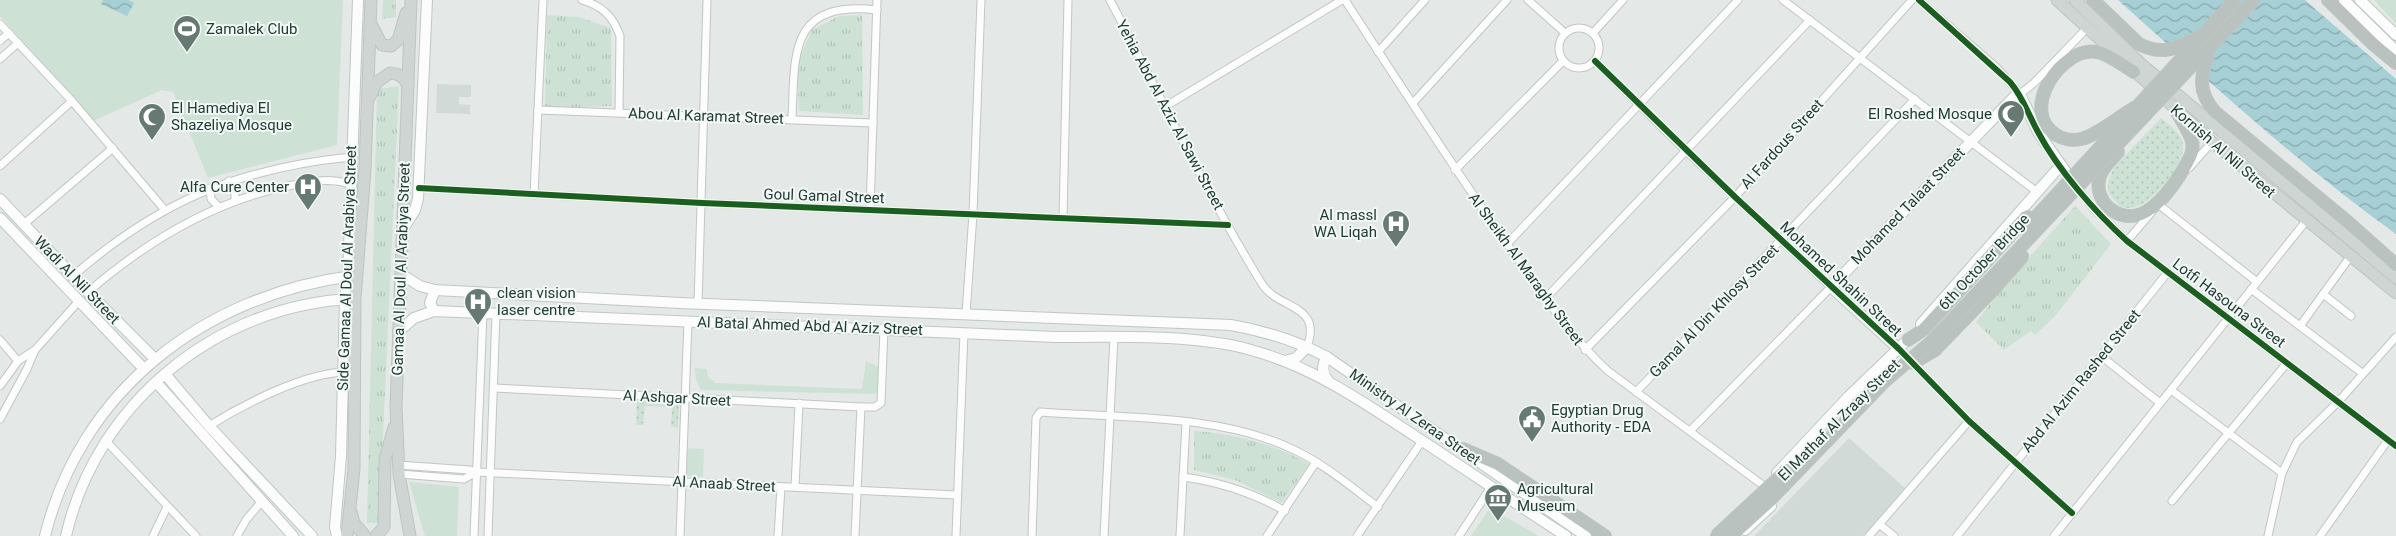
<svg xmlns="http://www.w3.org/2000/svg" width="2396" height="536" viewBox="0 0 2396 536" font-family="Roboto,sans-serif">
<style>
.built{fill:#d2dad7}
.grass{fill:url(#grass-tufts)}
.park{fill:#cde2d4}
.garden{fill:url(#garden-dots)}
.water{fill:url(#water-waves)}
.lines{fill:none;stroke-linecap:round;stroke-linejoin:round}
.street-casing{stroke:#c1c6c4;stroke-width:9}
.secondary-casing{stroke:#bfc7c4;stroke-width:12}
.primary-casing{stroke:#bdc5c2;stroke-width:13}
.highway-casing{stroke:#bdc5c2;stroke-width:14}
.street{stroke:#fbfcfb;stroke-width:7}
.secondary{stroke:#fbfcfb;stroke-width:10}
.primary{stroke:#ced5d3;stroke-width:11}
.highway{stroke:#bac2c0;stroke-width:12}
.highway-bridge-casing{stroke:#bdc5c2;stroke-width:14;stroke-linecap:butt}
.highway-bridge{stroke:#bac2c0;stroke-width:12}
.cycleway-casing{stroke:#f2f8f5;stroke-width:9}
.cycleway{stroke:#1b5e20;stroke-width:6}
.labels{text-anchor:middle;stroke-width:4;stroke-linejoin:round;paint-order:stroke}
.poi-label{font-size:15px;fill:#223c35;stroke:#f2f8f5;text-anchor:start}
.street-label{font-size:15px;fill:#223c35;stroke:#f2f8f5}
</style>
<defs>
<pattern id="grass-tufts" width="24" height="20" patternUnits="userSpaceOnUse" patternTransform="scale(1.25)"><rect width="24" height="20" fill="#cde2d4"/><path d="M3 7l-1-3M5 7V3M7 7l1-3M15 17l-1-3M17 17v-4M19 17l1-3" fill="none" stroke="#b0c3b7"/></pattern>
<pattern id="garden-dots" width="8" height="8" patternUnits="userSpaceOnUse" patternTransform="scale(1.25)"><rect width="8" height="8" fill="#cde2d4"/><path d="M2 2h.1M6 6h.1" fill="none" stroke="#b0c3b7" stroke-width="1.8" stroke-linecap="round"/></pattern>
<pattern id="water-waves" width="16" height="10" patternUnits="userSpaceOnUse" patternTransform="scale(1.25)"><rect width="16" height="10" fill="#a6cfd6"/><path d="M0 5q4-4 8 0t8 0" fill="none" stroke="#87a9ae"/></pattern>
</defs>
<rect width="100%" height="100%" fill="#e4e9e7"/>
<g class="built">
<path d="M437 84 471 85V97H459V104L470 105V114L436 113Z"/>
<path d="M1849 438 1905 488 1863 536H1754Z"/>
</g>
<g class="grass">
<path d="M383 0H396V17L382 19Z"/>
<path d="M547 15 579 17 611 28 612 106 545 108Z"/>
<path d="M862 15 863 115 799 111 797 63 812 30 839 16Z"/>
<path d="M399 86 379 523H367L377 89Z"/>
<path d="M2075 206 2111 244 2056 315 2035 335 2031 331 2004 350 1976 322 2006 283Z"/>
<path d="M1194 431C1234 434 1274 443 1309 464L1282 503 1235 480 1194 470Z"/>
</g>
<g class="park">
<path d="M0 0H343L337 145 208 178 173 92 162 90 93 121 0 16Z"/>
<path d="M2374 0H2396V24Z"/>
<path d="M866 361 881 368 878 392 875 394 701 390 696 380 695 368 707 369 708 376 715 383 862 389Z"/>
<path d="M685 448 704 449 703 477 684 476Z"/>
<path d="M409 482 459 487 457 536H425Z"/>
<path d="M1490 508 1539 536H1471Z"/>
</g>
<g class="garden">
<path d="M2161 118C2169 125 2182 133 2183 145 2185 164 2155 200 2138 206 2131 209 2126 208 2119 206L2108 192V182L2114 167Z"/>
<path d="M637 400 679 402 678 427H671L672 407 645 406 643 425H636Z"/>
</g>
<g class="water">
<path d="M103 0H128L134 3 127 16 101 4Z"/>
<path d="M2118 0H2305L2396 79V234C2297 163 2209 81 2118 0Z"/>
</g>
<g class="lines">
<defs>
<g id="street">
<path d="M582 0C602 6 613 16 620 36L619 113"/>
<path d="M1110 0C1160 95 1206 193 1262 284 1278 310 1323 303 1307 347"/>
<path d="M1345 0C1398 82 1451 164 1507 244 1538 288 1568 334 1608 371L1764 486"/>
<path d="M1528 0 1565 33"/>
<path d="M1783 0 2037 192"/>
<path d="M1919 0 1998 69 2020 94 2034 83 2087 28"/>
<path d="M0 24 72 101 164 209"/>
<circle cx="1579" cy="48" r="20"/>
<path d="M1593 33 1623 0"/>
<path d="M0 41 9 33"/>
<path d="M1378 52 1425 0"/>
<path d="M0 59 18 43"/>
<path d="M1595 61 1686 151 1831 287 1690 431"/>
<path d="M1413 103 1507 0"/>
<path d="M1166 106 1342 0"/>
<path d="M538 110 873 123"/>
<path d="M792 119C795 55 788 0 877 10"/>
<path d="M0 166 72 101"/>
<path d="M2189 168 2212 142"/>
<path d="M1455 170 1563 61"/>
<path d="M229 181 235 190V201"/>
<path d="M210 188 211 199 219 207"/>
<path d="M419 188 702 203 1228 225"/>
<path d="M2079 190 2093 208 2127 241 2396 446"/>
<path d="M534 195 543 0"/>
<path d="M2158 204 2257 282"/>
<path d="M870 210 877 0"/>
<path d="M1063 218 1068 0"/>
<path d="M24 224 113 148"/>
<path d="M2127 241 2151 213"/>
<path d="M1507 244 1738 0"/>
<path d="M73 276C158 202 238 168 351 157"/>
<path d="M2251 289 2362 373"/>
<path d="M88 292C147 241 215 200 293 185 312 181 331 178 349 184"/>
<path d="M2323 294 2351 316"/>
<path d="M1545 299 1810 20"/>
<path d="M698 304 707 0"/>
<path d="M966 314 973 214 981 0"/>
<path d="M2300 326 2350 257"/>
<path d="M0 340 18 361"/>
<path d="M1899 349 1969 421 2072 513"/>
<path d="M1585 350 1735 197 1912 0"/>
<path d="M2101 356 2160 403"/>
<path d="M0 386 18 361 35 350"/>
<path d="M494 388 861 407"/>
<path d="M2171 390 2282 473"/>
<path d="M1636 392 1915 99"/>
<path d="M0 419 27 369 35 350 78 302"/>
<path d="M209 426C244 404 306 372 347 372"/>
<path d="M105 440 196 536"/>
<path d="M398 465 470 470 476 472 957 495"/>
<path d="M399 474 464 479 476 472"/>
<path d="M1183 477C1220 482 1252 492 1285 511"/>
<path d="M795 487 799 403"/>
<path d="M2172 501 2287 363"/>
<path d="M1879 524 1894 536"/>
<path d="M153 536 167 507"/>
<path d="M237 536 246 520 262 501"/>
<path d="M474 536 483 313"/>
<path d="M488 536 496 314"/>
<path d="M680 536 688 321"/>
<path d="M778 536 781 487"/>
<path d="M855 536 861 407H875L881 403 884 329"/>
<path d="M956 536 964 333"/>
<path d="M1032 536 1036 418 1040 412C1121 418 1217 414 1290 448 1322 462 1350 486 1378 507"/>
<path d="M1104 536 1114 337"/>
<path d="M1180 536 1186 422"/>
<path d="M1267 536 1316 462"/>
<path d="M1357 536 1422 441"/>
<path d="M1459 536 1491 487"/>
<path d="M1869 536 1969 421"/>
<path d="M1957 536 2168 272"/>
<path d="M2054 536 2306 221"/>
<path d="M2268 536 2282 473 2297 442 2338 402 2396 337"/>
<path d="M2320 536 2388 440"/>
</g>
<g id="secondary">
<path d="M2344 0 2396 51"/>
<path d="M2360 0 2396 35"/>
<path d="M0 199 88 292 155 359"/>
<path d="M0 218 144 369"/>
<path d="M403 229 415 210 418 199 427 0"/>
<path d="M401 274 420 286 435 290 680 303 1231 325C1265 331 1297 341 1327 357L1586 536"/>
<path d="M434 311 430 303 435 290"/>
<path d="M1921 324 2061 165"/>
<path d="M398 332 414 318 434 311 1055 337C1114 337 1195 334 1251 350 1315 367 1369 406 1424 442 1471 473 1518 505 1566 536"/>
<path d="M1899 349 1831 287 2014 97 2020 94 2038 132 2075 185"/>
<path d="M1327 357C1321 366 1322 374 1329 382"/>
<path d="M1285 361 1296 358 1307 347"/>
<path d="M165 374 209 426 312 536"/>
<path d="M156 382 293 536"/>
<path d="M1777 473 1849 396 1903 344"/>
<path d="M1745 530 1771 506"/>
<path d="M45 536C81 389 206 295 352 276"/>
<path d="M66 536C96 404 216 305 352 299"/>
<path d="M337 536 335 527 341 456 345 299 348 276 358 0"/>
</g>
<g id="primary">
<path d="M2057 0 2212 142 2396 293"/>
<path d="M2075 0 2141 64 2396 278"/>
<path d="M372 26 382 45 391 46 398 40 406 13"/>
<path d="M369 98 377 82 390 73C400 74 404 77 408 86"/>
<path d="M351 512 354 523 365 536"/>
<path d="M347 536 354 469 355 299 365 169 371 0"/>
<path d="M376 536 384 527 385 459 394 427"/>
<path d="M410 536 399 474 396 407 411 0"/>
</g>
<g id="highway">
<path d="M2093 0 2139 44C2164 57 2179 47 2202 35"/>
<path d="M2328 0 2373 44 2396 63"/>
<path d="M2210 46C2202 73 2195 89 2215 112L2349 223 2396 265"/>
<path d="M2134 108C2118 117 2100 134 2081 139 2073 141 2063 139 2056 135 2018 111 2061 46 2097 52 2109 54 2124 66 2134 72"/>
<path d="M2118 152C2112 159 2103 167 2100 176 2092 201 2118 223 2141 214 2158 207 2174 185 2183 170 2188 161 2195 151 2192 141 2189 131 2181 120 2176 110"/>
<path d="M1908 340 1923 330 1960 290"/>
<path d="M1913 363 1935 350 1990 293"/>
<path d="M1463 449 1498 464 1605 536"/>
</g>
</defs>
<use href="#street" class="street-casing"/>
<use href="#secondary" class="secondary-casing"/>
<use href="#primary" class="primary-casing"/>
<use href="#highway" class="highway-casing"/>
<use href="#street" class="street"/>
<use href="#secondary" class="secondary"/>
<use href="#primary" class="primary"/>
<use href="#highway" class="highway"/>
<defs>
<g id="highway-bridge">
<path d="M2025 229 2235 0"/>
<path d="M1960 290 2028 216"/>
<path d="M1990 293 2023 256"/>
<path d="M1716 536 1787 470"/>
<path d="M1730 536 1774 496 1885 381 1931 342 2254 0"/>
</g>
</defs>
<use href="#highway-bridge" class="highway-bridge-casing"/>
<use href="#highway-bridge" class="highway-bridge"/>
<defs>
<g id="cycleway">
<path d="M1919 0 2010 82C2023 97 2028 114 2038 132 2058 170 2095 212 2127 241L2396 446"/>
<path d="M1595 61 1735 197 1899 349 1969 421 2072 513"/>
<path d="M419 188 702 203 1228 225"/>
</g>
</defs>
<use href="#cycleway" class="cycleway-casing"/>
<use href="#cycleway" class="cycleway"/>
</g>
<defs>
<symbol id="stadium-pin" viewBox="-11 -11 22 30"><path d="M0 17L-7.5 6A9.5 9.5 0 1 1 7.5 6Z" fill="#667973" stroke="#f2f8f5"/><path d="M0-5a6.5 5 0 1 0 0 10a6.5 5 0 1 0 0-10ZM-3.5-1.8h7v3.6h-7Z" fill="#fff"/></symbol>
<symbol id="mosque-pin" viewBox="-11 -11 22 30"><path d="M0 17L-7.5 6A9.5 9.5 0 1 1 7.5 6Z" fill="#667973" stroke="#f2f8f5"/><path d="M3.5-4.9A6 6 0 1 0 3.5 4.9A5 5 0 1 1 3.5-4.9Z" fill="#fff"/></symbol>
<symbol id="hospital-pin" viewBox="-11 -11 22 30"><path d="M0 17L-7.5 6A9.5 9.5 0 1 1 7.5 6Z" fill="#667973" stroke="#f2f8f5"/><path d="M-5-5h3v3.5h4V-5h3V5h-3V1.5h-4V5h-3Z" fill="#fff"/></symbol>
<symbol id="civic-pin" viewBox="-11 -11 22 30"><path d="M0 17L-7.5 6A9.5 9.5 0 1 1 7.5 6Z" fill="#667973" stroke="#f2f8f5"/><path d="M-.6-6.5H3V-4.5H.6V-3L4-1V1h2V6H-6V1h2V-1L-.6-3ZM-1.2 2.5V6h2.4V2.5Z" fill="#fff"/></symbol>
<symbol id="museum-pin" viewBox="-11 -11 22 30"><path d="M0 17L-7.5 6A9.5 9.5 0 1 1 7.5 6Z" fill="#667973" stroke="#f2f8f5"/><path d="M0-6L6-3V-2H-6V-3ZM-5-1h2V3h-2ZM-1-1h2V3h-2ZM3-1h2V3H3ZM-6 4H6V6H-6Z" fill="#fff"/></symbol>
</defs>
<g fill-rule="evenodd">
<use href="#stadium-pin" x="171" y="13" width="32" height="43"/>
<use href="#mosque-pin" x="1995" y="98" width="32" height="43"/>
<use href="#mosque-pin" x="136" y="101" width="32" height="43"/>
<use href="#hospital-pin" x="292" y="171" width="32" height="43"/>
<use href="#hospital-pin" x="1380" y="208" width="32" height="43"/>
<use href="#hospital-pin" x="462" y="286" width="32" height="43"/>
<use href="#civic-pin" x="1516" y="403" width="32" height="43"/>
<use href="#museum-pin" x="1482" y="482" width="32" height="43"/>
</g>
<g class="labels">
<g class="poi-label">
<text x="206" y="34">Zamalek Club</text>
<text x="171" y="113">El Hamediya El<tspan x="171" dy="17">Shazeliya Mosque</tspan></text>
<text x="1992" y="119" text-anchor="end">El Roshed Mosque</text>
<text x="289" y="192" text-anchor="end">Alfa Cure Center</text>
<text x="1377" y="220" text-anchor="end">Al massl<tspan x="1377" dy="17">WA Liqah</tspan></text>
<text x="497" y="298">clean vision<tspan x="497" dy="17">laser centre</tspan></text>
<text x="1551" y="415">Egyptian Drug<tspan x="1551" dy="17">Authority - EDA</tspan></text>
<text x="1517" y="494">Agricultural<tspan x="1517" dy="17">Museum</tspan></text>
</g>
<g class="street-label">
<text transform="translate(1170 115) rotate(62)" y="5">Yehia Abd Al Aziz Al Sawi Street</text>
<text transform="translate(706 116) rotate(2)" y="5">Abou Al Karamat Street</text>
<text transform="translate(1782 144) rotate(-48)" y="5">Al Fardous Street</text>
<text transform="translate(2223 151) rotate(41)" y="5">Kornish Al Nil Street</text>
<text transform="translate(824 196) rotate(2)" y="5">Goul Gamal Street</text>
<text transform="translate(1908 206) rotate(-46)" y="5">Mohamed Talaat Street</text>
<text transform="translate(1984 262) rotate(-47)" y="5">6th October Bridge</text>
<text transform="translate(347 268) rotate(-88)" y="5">Side Gamaa Al Doul Al Arabiya Street</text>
<text transform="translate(401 269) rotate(-88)" y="5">Gamaa Al Doul Al Arabiya Street</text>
<text transform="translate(1526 269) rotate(54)" y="5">Al Sheikh Al Maraghy Street</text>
<text transform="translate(1841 279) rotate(43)" y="5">Mohamed Shahin Street</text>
<text transform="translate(77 280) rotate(46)" y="5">Wadi Al Nil Street</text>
<text transform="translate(2229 303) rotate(37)" y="5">Lotfi Hasouna Street</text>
<text transform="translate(1714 311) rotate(-46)" y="5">Gamal Al Din Khlosy Street</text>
<text transform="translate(810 326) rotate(2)" y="5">Al Batal Ahmed Abd Al Aziz Street</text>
<text transform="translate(2081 381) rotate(-51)" y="5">Abd Al Azim Rashed Street</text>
<text transform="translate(677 398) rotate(3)" y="5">Al Ashgar Street</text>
<text transform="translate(1415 417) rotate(35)" y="5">Ministry Al Zeraa Street</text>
<text transform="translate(1839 420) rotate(-45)" y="5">El Mathaf Al Zraay Street</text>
<text transform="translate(724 484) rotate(3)" y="5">Al Anaab Street</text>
</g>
</g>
</svg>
